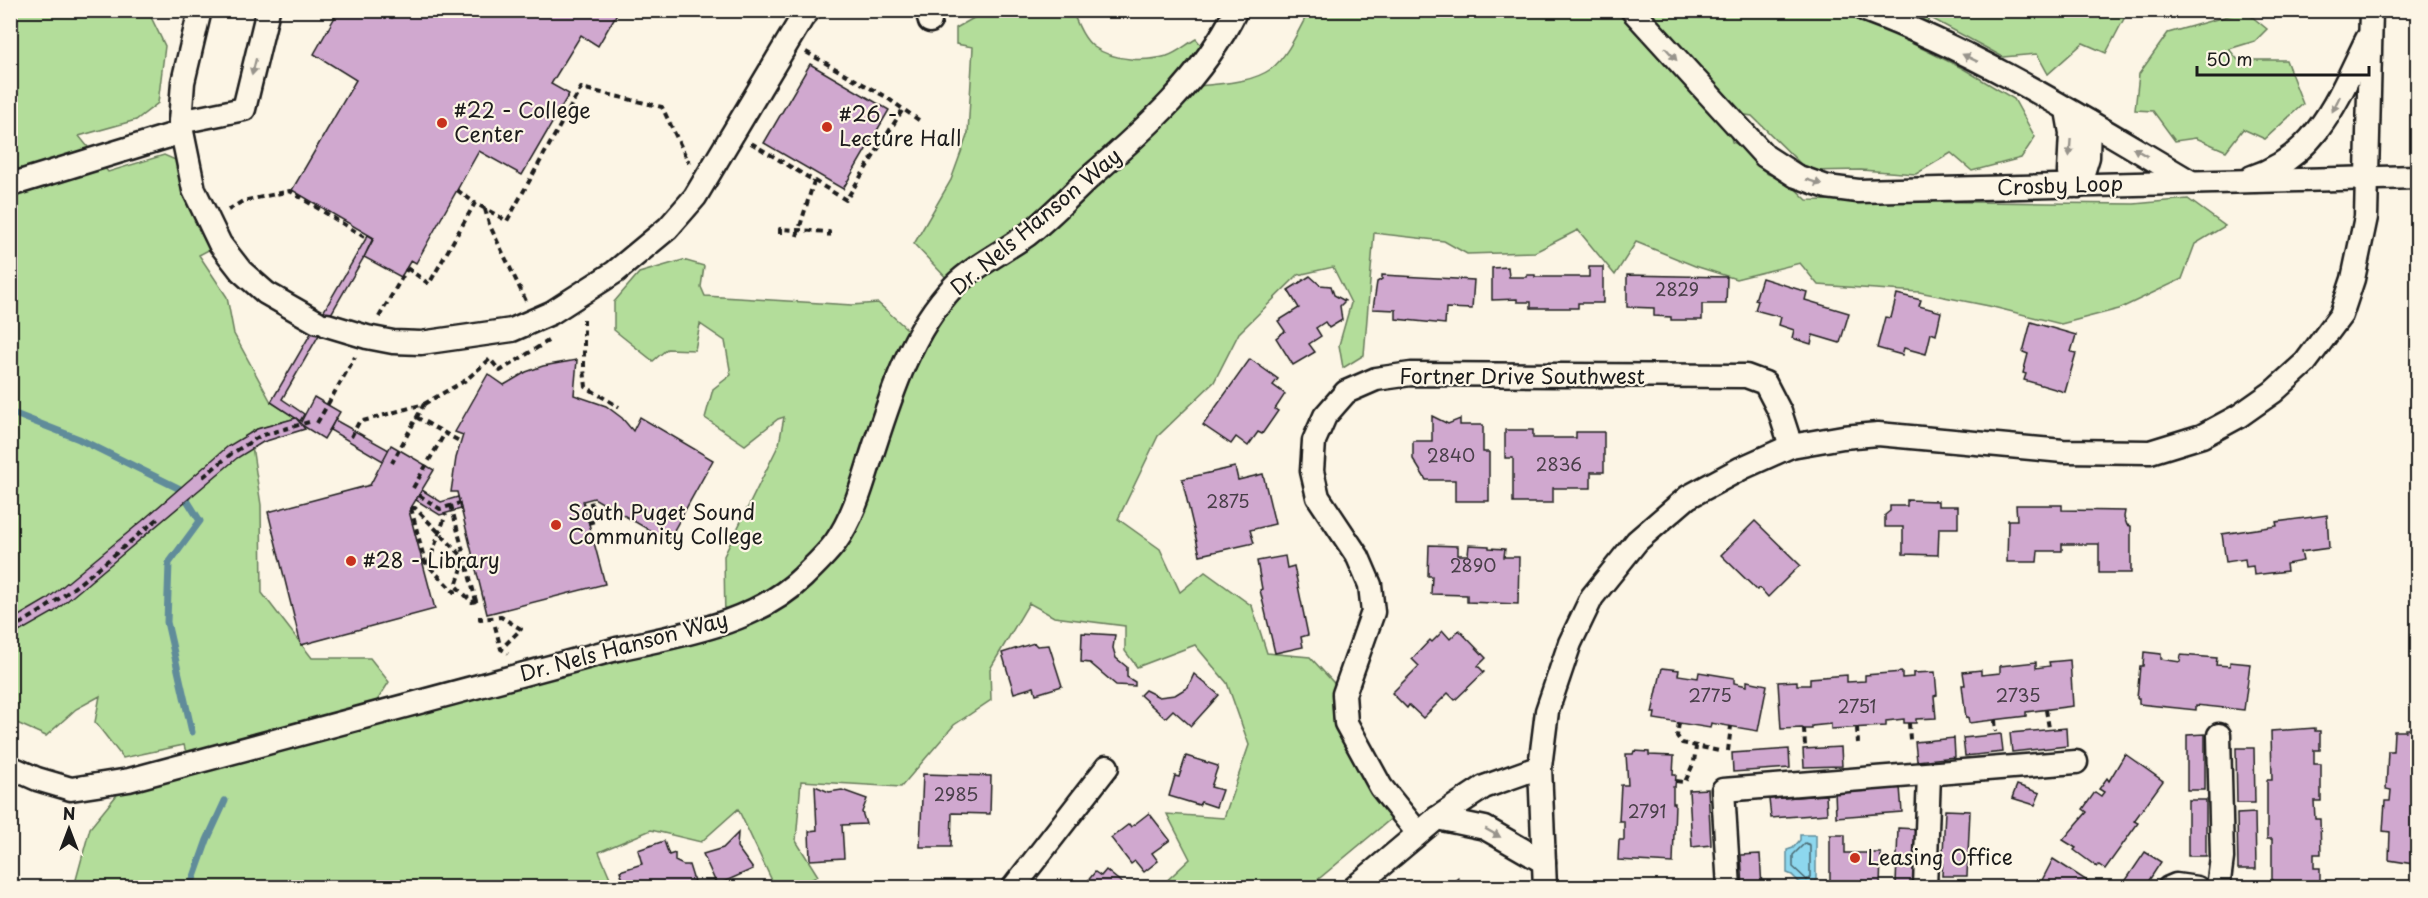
<svg xmlns="http://www.w3.org/2000/svg" width="2428" height="898" viewBox="0 0 2428 898" font-family="'Playpen Sans',sans-serif">
<style>
.green{fill:#b3dd9a;stroke:#687c5b;stroke-width:1.5}
.water{fill:#8dd7ee;stroke:#608c9a;stroke-width:1.5}
.lines{fill:none;stroke-linecap:round;stroke-linejoin:round}
.shore{stroke:#496770;stroke-width:1.5}
.stream{stroke:#608c9a;stroke-width:7}
.building{fill:#d0a8cf;stroke:#1c1c1c;stroke-width:1.5}
.minor-casing{stroke:#1c1c1c;stroke-width:27}
.path{stroke:#1c1c1c;stroke-width:4;stroke-dasharray:6 4.5;stroke-linecap:butt}
.minor{stroke:#fcf5e5;stroke-width:22}
.oneway{fill:#97938b}
.poi-dot{fill:#c8321e;stroke:#fcf5e5;stroke-width:2}
.labels{text-anchor:middle;stroke-width:4.5;stroke-linejoin:round;paint-order:stroke}
.number-label{font-size:18px;fill:#493f49}
.poi-label{font-size:21px;fill:#1c1c1c;stroke:#fcf5e5;text-anchor:start}
.street-label{font-size:21px;fill:#1c1c1c;stroke:#fcf5e5}
</style>
<rect width="100%" height="100%" fill="#fcf5e5"/>
<filter id="ink" filterUnits="userSpaceOnUse"><feTurbulence type="fractalNoise" baseFrequency=".0167" numOctaves="2"/><feDisplacementMap in="SourceGraphic" scale="12" xChannelSelector="R" yChannelSelector="G"/><feConvolveMatrix kernelMatrix="1 2 1 2 8 2 1 2 1" color-interpolation-filters="sRGB"/></filter>
<g filter="url(#ink)">
<g class="green">
<path d="M10 11H148L165 46 158 103 136 120 79 136 108 172 164 155 189 166 220 244 199 255 227 297 234 334 271 402 296 418 257 429 250 433 261 505 262 593 312 658H370L389 682 368 715 725 622 724 556 779 444 784 417 778 419 745 445 705 418 713 389 731 375 725 341 700 324 695 350 667 349 653 361 614 330V302L639 273 683 260 704 266 701 287 705 296 852 305 878 303 916 337 954 286 914 244 951 180 968 133 973 47 956 44V28L986 11H1072C1077 22 1083 39 1094 47 1114 61 1145 62 1167 56 1177 53 1187 44 1196 39L1217 63 1199 86C1222 83 1251 83 1271 69 1288 56 1299 29 1309 11H2128L2106 53 2083 43 2048 74 2037 54 2003 57 1931 18 1905 40 1962 68 2014 99 2035 137 2021 158 1972 171 1951 153 1916 174 1861 170 1808 171 1752 116 1726 112 1732 142 1749 149 1757 165 1768 174 1787 181 1807 200 2134 204 2188 199 2225 226 2195 244 2182 279 2119 309 2061 324 1989 306 1919 292 1818 285 1800 263 1736 279 1695 266 1636 242 1615 275 1578 230 1535 252 1467 254 1444 241 1374 233 1364 355 1343 368 1339 345 1351 303 1333 267 1298 275 1239 333 1214 382 1158 436 1118 519 1160 549 1180 592 1205 572 1252 606 1267 653 1310 657 1344 694 1399 812 1309 887H1160L1190 859 1167 814 1224 818 1249 745 1227 683 1195 645 1137 667 1125 651V626L1054 617 1029 603 990 669 991 700 954 725 901 787 801 781 796 841 818 876 798 887H775L738 809 701 842 651 830 599 852 614 887H74L90 828 129 780 189 764 184 745 123 758 95 722 100 696 76 709 46 736 17 723H11Z"/>
<path d="M2245 11 2267 29 2255 41 2229 49 2238 60H2286L2303 104 2265 139 2243 129 2226 151 2196 138 2175 141 2153 111 2135 110 2139 74 2168 33Z"/>
</g>
<path class="water" d="M1800 835H1816V886L1802 885 1792 875 1787 873V850L1793 848 1800 840Z"/>
<g class="lines">
<path class="shore" d="M1805 843 1810 845V877L1807 880 1793 867V855Z"/>
<g class="stream">
<path d="M10 412 79 439 180 489 200 521 169 563 167 622 192 732"/>
<path d="M190 888 207 840 225 801"/>
</g>
</g>
<g class="building">
<path d="M339 10H378L392 18 396 10H619L598 46 581 35 551 84 569 94 522 175 479 151 416 263 411 260 401 277 364 257 374 238 292 190 356 80 314 54Z"/>
<path d="M810 64 889 110 843 189 764 143Z"/>
<path d="M368 235 373 238 364 257 282 399 304 414 300 421 271 402Z"/>
<path d="M1508 267 1509 277H1527V275H1535V277H1589V267H1603V303H1578V308H1531V302H1517V299L1492 300V268Z"/>
<path d="M1382 275 1474 280 1472 309 1446 308 1445 324 1396 319V310L1373 309 1377 282 1382 279Z"/>
<path d="M1627 275 1727 277 1726 304H1702V320H1671V317L1654 316V308L1627 307Z"/>
<path d="M1310 276 1320 285 1331 286 1334 295 1345 301 1340 306 1342 320 1329 328 1325 322 1316 328 1321 336 1309 344 1315 352 1293 365 1276 338 1285 331 1278 321 1299 308 1288 290Z"/>
<path d="M1762 278 1807 292 1805 300 1849 313 1840 343 1813 335 1811 344 1792 338 1794 330 1779 325 1781 317 1755 310 1758 301 1755 300Z"/>
<path d="M1897 294 1921 300 1919 306 1941 312 1936 335 1931 333 1926 354 1904 348 1902 355 1877 348 1885 317 1891 318Z"/>
<path d="M2031 322 2076 335 2071 352 2076 353 2065 392 2024 380 2026 374 2023 373 2028 354 2023 352Z"/>
<path d="M1250 359 1278 379 1273 385 1285 394 1275 409 1278 411 1262 434 1258 432 1248 446 1236 437 1231 444 1203 425Z"/>
<path d="M577 360 574 395 606 406 622 418 633 431 640 417 713 460 668 541 594 498 583 501 605 584 487 614 457 492H451L456 458 463 435 455 432 488 374 504 385 526 372 543 366Z"/>
<path d="M314 397 340 412 324 439 300 424Z"/>
<path d="M1432 416 1448 424 1460 419V425H1483V452H1489V501H1455V480H1426L1413 459V441H1432Z"/>
<path d="M296 418 305 429 263 442 237 458 54 612 10 637V621L46 600 142 521 227 447 257 429Z"/>
<path d="M335 420 389 450 383 461 330 430Z"/>
<path d="M1505 430H1533V438H1576V432H1604V472H1591V488H1553V503H1513V458H1505Z"/>
<path d="M391 445 434 470 409 511 435 609 301 645 268 512 370 485Z"/>
<path d="M1235 467 1238 480 1263 474 1275 524 1250 530 1254 543 1200 555 1182 479Z"/>
<path d="M422 490 441 502 458 497 461 509 440 515 416 500Z"/>
<path d="M1907 500 1938 501V506H1958V528H1939L1938 555 1903 554V527H1885V515L1890 511V506H1907Z"/>
<path d="M2016 505H2062V510L2125 511 2124 517 2127 525 2131 526V573H2099V544H2062V551H2038L2037 562H2007L2008 520H2017Z"/>
<path d="M2327 515 2329 548 2301 552 2303 561 2286 564 2287 571 2254 575 2253 566 2246 567 2245 559 2226 562 2222 534 2277 526 2276 522Z"/>
<path d="M1755 521 1800 565 1768 597 1760 588 1757 590 1721 555Z"/>
<path d="M1429 545 1458 546V555H1468L1469 545 1489 546V548L1505 549 1504 557H1519L1518 604 1467 602V595L1431 594 1432 576H1428Z"/>
<path d="M1285 556 1287 568 1294 566 1308 635 1301 637 1303 647 1275 653 1260 590 1262 589 1257 561Z"/>
<path d="M1459 630 1486 658 1478 666 1484 672 1455 700 1448 693 1423 718 1409 705 1407 708 1392 693 1419 666 1412 659 1430 640 1432 642 1443 631 1450 639Z"/>
<path d="M1082 633 1115 635 1113 648 1116 658 1127 667V677L1135 682V686L1116 685 1090 663 1081 662Z"/>
<path d="M1034 643 1037 646 1049 645 1062 686 1036 694 1034 687 1014 693 1002 653Z"/>
<path d="M2144 652 2161 654V659L2180 662 2181 655 2217 658 2216 665 2230 666V662L2250 664 2244 710 2196 705V710L2139 704V698H2137L2140 666H2143Z"/>
<path d="M2070 660 2073 706 2026 712V716L1969 723 1968 717 1966 718 1962 685H1965L1963 672 1981 670V675L2000 673V666L2036 662V668L2050 666 2049 662Z"/>
<path d="M1662 668 1679 670 1678 675 1698 678 1699 672 1734 678V683L1747 686V681L1767 685 1758 731 1711 723 1710 728 1654 719 1655 713H1652Z"/>
<path d="M1902 672V678L1913 677V673L1935 672 1937 695 1934 696 1936 718 1916 719V723H1904V719L1886 721V726L1831 729V724L1812 726V729H1804L1802 728 1781 729 1778 682 1797 681V685H1810V678L1847 675V682L1865 681V675Z"/>
<path d="M1194 674 1219 695 1191 726 1173 710 1165 718 1140 695 1145 690 1159 697 1175 695 1188 687Z"/>
<path d="M2066 728 2067 746 2012 752 2010 733Z"/>
<path d="M2315 728V731H2320V750H2314V764H2321V801H2314L2315 819H2320L2321 854H2314V868H2320V886H2272V839H2267V780H2272L2271 731Z"/>
<path d="M2406 729H2418V869H2413V864L2389 860 2390 832 2383 831 2385 801H2390L2391 790 2386 789 2388 751H2393L2394 731H2406Z"/>
<path d="M2001 734 2003 752 1965 756 1963 738Z"/>
<path d="M2205 734V790H2187V735Z"/>
<path d="M1954 738 1955 757 1917 761 1915 742Z"/>
<path d="M1841 747 1842 766 1804 767 1803 749Z"/>
<path d="M2236 748H2254L2255 803H2237Z"/>
<path d="M1789 749 1790 768 1733 772 1732 753Z"/>
<path d="M1634 751 1649 752V755L1674 756 1673 775H1676L1675 787H1673V803H1675L1673 863 1618 860 1619 840H1624V821H1619L1621 785H1628L1626 754H1633Z"/>
<path d="M2125 754 2163 781 2134 821 2138 823 2105 869 2099 865 2097 867 2074 850 2076 848 2063 840 2087 812 2083 809 2095 792 2101 796 2104 792 2099 789 2107 778 2109 781Z"/>
<path d="M1186 756 1218 766 1211 787 1222 790 1216 807 1201 802 1199 805 1169 796 1175 776 1179 777Z"/>
<path d="M923 774 991 776 990 814 952 813 951 847H920Z"/>
<path d="M2017 785 2040 793 2035 805 2012 798Z"/>
<path d="M815 786 829 792 842 790 867 799 862 812 866 824 842 825 844 858 810 860 809 831 817 830Z"/>
<path d="M1900 787 1902 812 1836 817 1835 791Z"/>
<path d="M1708 789 1711 845 1692 847 1689 790Z"/>
<path d="M1826 795 1827 814 1771 818 1769 799Z"/>
<rect x="2188" y="800" width="18" height="56"/>
<path d="M1945 810 1970 811 1967 876H1942Z"/>
<path d="M1149 813 1170 840 1152 853 1158 861 1144 872 1135 861 1131 864 1111 838 1129 824 1131 827Z"/>
<path d="M2255 813 2256 869H2238L2237 814Z"/>
<path d="M1898 828 1917 829 1915 885H1896Z"/>
<path d="M738 833 737 847 753 869 717 885 703 854 723 848Z"/>
<path d="M1830 835H1845V853H1881L1880 888H1830Z"/>
<path d="M664 841 669 855 675 853V861L683 865H689L694 881 684 885 685 888H626L620 871 642 864 638 850Z"/>
<path d="M2145 852 2161 862 2144 888H2131L2124 883Z"/>
<path d="M1760 854 1762 888H1743L1741 855Z"/>
<path d="M2053 859 2092 884 2090 888H2033L2035 884 2039 886Z"/>
<path d="M1106 870 1128 888H1082L1095 872 1101 876Z"/>
<path d="M1458 878 1466 888H1442L1449 881 1451 884Z"/>
</g>
<g class="lines">
<defs>
<g id="minor">
<path d="M200 10 183 82 180 122 194 190 220 244 241 271 266 293 317 322"/>
<path d="M927 10 930 21"/>
<path d="M1632 10 1765 156 1796 176 1827 187 1858 191 2418 177"/>
<path d="M1865 10C1980 53 2086 120 2191 182"/>
<path d="M2067 110 2071 133 2069 172 2073 186"/>
<path d="M180 122 244 109 268 10"/>
<path d="M2252 177C2318 156 2339 96 2367 39"/>
<path d="M10 185 182 132"/>
<path d="M2079 186 2088 157 2089 122"/>
<path d="M327 325 367 337 393 342 421 343 512 330 551 313 615 272 668 228 695 197 802 18 809 10"/>
<path d="M10 767 37 779 71 789 129 780 617 649C680 635 755 624 803 577 813 567 826 555 835 543 853 518 862 486 871 457 890 398 910 332 954 286 971 268 1006 250 1027 235 1049 218 1069 197 1089 178 1145 129 1203 78 1236 10"/>
<path d="M1437 818 1485 828 1544 862"/>
<path d="M1418 833 1381 787 1346 723 1344 694 1373 612 1370 585 1358 557 1318 497 1312 471 1314 441 1325 416 1346 392 1376 379 1411 374 1746 376 1765 383 1780 412 1791 446"/>
<path d="M1013 888 1107 767"/>
<path d="M1354 888 1437 818 1484 787 1540 767"/>
<path d="M1545 888 1540 767 1547 711 1570 643 1592 597 1637 541 1688 497 1742 468 1791 446 1843 437 1878 434 2063 451 2150 452 2202 436 2239 416 2273 392 2305 363 2341 315 2353 279 2366 217 2371 10"/>
<path d="M1729 888 1723 790 2076 762"/>
<path d="M1925 888 1929 774"/>
<path d="M2169 888 2176 885 2197 888"/>
<path d="M2218 888 2222 858 2219 735"/>
</g>
</defs>
<use href="#minor" class="minor-casing"/>
<g class="path">
<path d="M806 52 886 97 920 121"/>
<path d="M751 143 846 200 903 109"/>
<path d="M457 190 475 203"/>
<path d="M485 209 489 224 526 301"/>
<path d="M228 210 243 201 290 191 366 238"/>
<path d="M780 234V229L829 232V238"/>
<path d="M797 236 814 181"/>
<path d="M407 268 429 284 475 203 507 221 581 88 662 107 689 163"/>
<path d="M379 317 407 269"/>
<path d="M584 319V369L586 387 619 407"/>
<path d="M424 404 466 380 490 359 500 371 548 341"/>
<path d="M416 417 461 442"/>
<path d="M317 423 355 357"/>
<path d="M351 437 359 422 424 404 392 463"/>
<path d="M203 477 231 454 260 436 309 422"/>
<path d="M413 488 445 433"/>
<path d="M419 495 440 509 460 503"/>
<path d="M451 505 477 605"/>
<path d="M411 508 425 562 454 592 456 586 472 602 476 601"/>
<path d="M411 508H415L465 559 456 586"/>
<path d="M588 523 595 521 590 499"/>
<path d="M428 565 446 514"/>
<path d="M480 616V619L501 617 521 629 501 649"/>
<path d="M495 626 501 649 508 653"/>
<path d="M10 629C65 601 111 556 159 518"/>
<path d="M2046 710 2049 728"/>
<path d="M1995 720 1996 732"/>
<path d="M1679 723 1677 736 1682 743 1719 751"/>
<path d="M1909 723 1910 740"/>
<path d="M1857 728 1858 743"/>
<path d="M1804 729 1805 746"/>
<path d="M1728 751 1731 726"/>
<path d="M1676 781 1685 782 1694 762 1696 747"/>
</g>
<use href="#minor" class="minor"/>
</g>
<defs><path id="oneway-solid" d="M-6-.8H1V-3.2L6.5 0L1 3.2V.8H-6Z" transform="scale(1.5)"/></defs>
<g class="oneway">
<use href="#oneway-solid" transform="translate(1671 54) rotate(48)"/>
<use href="#oneway-solid" transform="translate(1970 58) rotate(-154)"/>
<use href="#oneway-solid" transform="translate(254 67) rotate(104)"/>
<use href="#oneway-solid" transform="translate(2336 104) rotate(116)"/>
<use href="#oneway-solid" transform="translate(2070 148) rotate(94)"/>
<use href="#oneway-solid" transform="translate(2140 152) rotate(-149)"/>
<use href="#oneway-solid" transform="translate(1814 182) rotate(18)"/>
<use href="#oneway-solid" transform="translate(1493 833) rotate(29)"/>
</g>
</g>
<g class="poi-dot">
<circle cx="442" cy="123" r="6"/>
<circle cx="827" cy="127" r="6"/>
<circle cx="556" cy="525" r="6"/>
<circle cx="351" cy="561" r="6"/>
<circle cx="1855" cy="858" r="6"/>
</g>
<g class="labels">
<g class="number-label">
<text x="1677" y="296">2829</text>
<text x="1451" y="462">2840</text>
<text x="1559" y="471">2836</text>
<text x="1228" y="508">2875</text>
<text x="1473" y="572">2890</text>
<text x="1710" y="702">2775</text>
<text x="2018" y="702">2735</text>
<text x="1857" y="713">2751</text>
<text x="956" y="801">2985</text>
<text x="1647" y="818">2791</text>
</g>
<g class="poi-label">
<text x="454" y="118">#22 - College<tspan x="454" dy="24">Center</tspan></text>
<text x="839" y="122">#26 -<tspan x="839" dy="24">Lecture Hall</tspan></text>
<text x="568" y="520">South Puget Sound<tspan x="568" dy="24">Community College</tspan></text>
<text x="363" y="568">#28 - Library</text>
<text x="1867" y="865">Leasing Office</text>
</g>
<g class="street-label">
<text transform="translate(2060 186) rotate(-2)" y="7">Crosby Loop</text>
<text transform="translate(1036 222) rotate(-40)" y="7">Dr. Nels Hanson Way</text>
<text x="1522" y="384">Fortner Drive Southwest</text>
<text transform="translate(624 647) rotate(-15)" y="7">Dr. Nels Hanson Way</text>
</g>
</g>
<rect width="2428" height="898" fill="none" stroke="#fcf5e5" stroke-width="36"/>
<rect x="18" y="18" width="2392" height="862" fill="none" stroke="#1c1c1c" stroke-width="2" filter="url(#ink)"/>
<g transform="translate(69 829)" stroke="#fcf5e5" stroke-width="4.5" paint-order="stroke">
<path d="M0-4.5L10 22L0 15L-10 22Z" fill="#1c1c1c"/>
<text y="-9" font-size="16" font-weight="bold" text-anchor="middle" fill="#1c1c1c">N</text>
</g>
<path d="M2197 66v9h172v-9" fill="none" stroke="#1c1c1c" stroke-width="3"/>
<text x="2206" y="66" font-size="18" fill="#1c1c1c" stroke="#fcf5e5" stroke-width="4.5" paint-order="stroke">50 m</text>
</svg>
